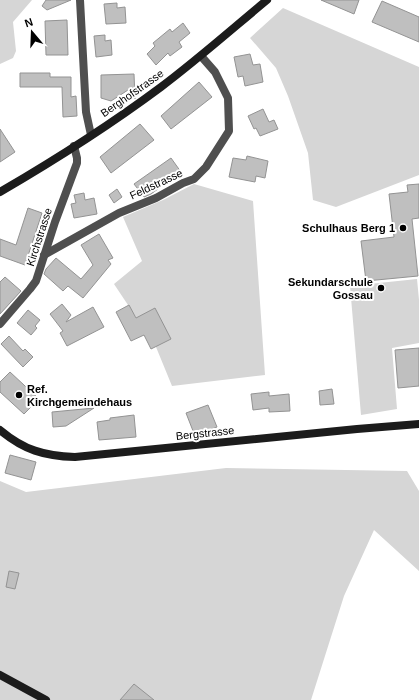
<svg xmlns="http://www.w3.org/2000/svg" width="419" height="700" viewBox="0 0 419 700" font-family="Helvetica,sans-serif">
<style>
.green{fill:#d6d6d6}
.building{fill:#bfbfbf;stroke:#939393}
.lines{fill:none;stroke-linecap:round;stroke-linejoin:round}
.street{stroke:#4f4f4f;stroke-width:8}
.secondary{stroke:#1c1c1c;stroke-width:8}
.poi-dot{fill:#000;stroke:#fff;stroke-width:1.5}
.labels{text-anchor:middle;stroke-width:4;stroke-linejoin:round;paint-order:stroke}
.street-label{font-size:11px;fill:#000;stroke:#fff}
.poi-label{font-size:11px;font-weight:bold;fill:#000;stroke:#fff;text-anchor:end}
</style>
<rect width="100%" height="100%" fill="#fff"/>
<g class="green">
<path d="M0 0H32L13 22 16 51 13 58 0 64Z"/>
<path d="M283 8 419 67V175L336 207 313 200 308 153 288 96 276 68 250 38Z"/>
<path d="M194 184 253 201 265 375 172 386 156 347 114 284 142 261 123 217 163 200Z"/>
<path d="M417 279 419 300V343L392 348 397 409 361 415 350 286Z"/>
<path d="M226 468 407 471 419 491V571L374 530 344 596 311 700H0V481L26 492Z"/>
</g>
<g class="building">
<path d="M46 0H71L47 10 42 6Z"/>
<path d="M321 0H359L354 14Z"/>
<path d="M382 1 419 17V42L372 22Z"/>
<path d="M117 3V8L125 7 126 23 106 24 104 4Z"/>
<path d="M67 20 68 55H46L45 21Z"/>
<path d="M183 23 190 33 179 42 182 47 170 56 168 53 156 65 147 54 155 46 153 43 170 29 172 32Z"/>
<path d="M105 35V41L111 40 112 55 96 57 94 36Z"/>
<path d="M250 54 253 65 260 64 263 82 245 86 243 76 238 77 234 57Z"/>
<path d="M20 73H50V77H71V97L76 96 77 116 63 117 62 87H20Z"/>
<path d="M134 74 135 99 128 90 111 101 101 98V75Z"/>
<path d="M199 82 212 97 171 129 161 116Z"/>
<path d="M263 109 269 122 274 120 278 129 260 136 256 128 254 129 248 116Z"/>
<path d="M140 124 154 140 111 173 100 157Z"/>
<path d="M0 129 15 152 0 162Z"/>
<path d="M247 156 268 161 265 178 256 176 255 182 229 177 233 158 246 160Z"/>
<path d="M171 158 181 172 151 194 144 197 134 184Z"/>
<path d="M419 184V218L412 219 418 276 366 281 361 241 394 237 389 194 408 192 407 185Z"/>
<path d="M117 189 122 197 114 203 109 195Z"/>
<path d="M84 193 85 200 94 198 97 214 74 218 71 204 76 203 74 195Z"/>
<path d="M28 208 42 213 25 265 0 256V239L16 245Z"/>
<path d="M99 234 113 258 108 260 111 264 83 298 68 286 63 291 44 274 46 269 56 258 81 279 93 265 81 245Z"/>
<path d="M5 277 21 291 0 314V282Z"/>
<path d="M62 304 71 315 66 322 93 307 104 327 67 346 60 333 63 331 50 314Z"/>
<path d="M129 305 136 318 155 308 171 339 151 349 144 335 131 341 116 312Z"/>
<path d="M28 310 40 320 35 326 37 328 31 335 17 323Z"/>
<path d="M9 336 23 351 25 349 33 357 23 367 1 344Z"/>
<path d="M419 348V386L398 388 395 350Z"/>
<path d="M10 372 39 399 24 414 0 392V382Z"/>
<path d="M332 389 334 404 320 405 319 391Z"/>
<path d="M269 392V396L289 394 290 411 269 412V408L253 410 251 394Z"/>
<path d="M208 405 217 427 195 436 186 413Z"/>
<path d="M94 408 66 426 53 427 52 412Z"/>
<path d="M134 415 136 437 99 440 97 422 110 420V418Z"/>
<path d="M10 455 36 462 31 480 5 473Z"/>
<path d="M9 571 19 573 15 589 6 587Z"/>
<path d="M134 684 154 700H120Z"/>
</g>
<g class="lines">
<g class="street">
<path d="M80 0 86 112 91 135"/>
<path d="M44 255 119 213 156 198 183 183 194 179 206 167 229 131 228 98 215 72 201 56"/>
<path d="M0 324 30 289 36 281 55 222 77 163V158L74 146"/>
</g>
<g class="secondary">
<path d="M0 192C55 160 110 125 161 87 197 60 232 29 267 0"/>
<path d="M0 430C24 450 44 456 75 457L357 429 419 424"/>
<path d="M0 675 46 700"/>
</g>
</g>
<g class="poi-dot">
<circle cx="403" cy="228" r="4"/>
<circle cx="381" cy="288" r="4"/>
<circle cx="19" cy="395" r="4"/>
</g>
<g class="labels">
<g class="street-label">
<text transform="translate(132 93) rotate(-35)" y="4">Berghofstrasse</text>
<text transform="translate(156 184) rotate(-25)" y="4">Feldstrasse</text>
<text transform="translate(39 237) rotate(-72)" y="4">Kirchstrasse</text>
<text transform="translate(205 433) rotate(-6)" y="4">Bergstrasse</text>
</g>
<g class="poi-label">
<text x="395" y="232">Schulhaus Berg 1</text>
<text x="373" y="286">Sekundarschule<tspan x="373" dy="13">Gossau</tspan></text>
<text x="27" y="393" text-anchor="start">Ref.<tspan x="27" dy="13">Kirchgemeindehaus</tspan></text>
</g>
</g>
<g transform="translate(32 32) rotate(341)" stroke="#ffffff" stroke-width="3" paint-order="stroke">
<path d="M0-3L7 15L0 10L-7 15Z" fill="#000000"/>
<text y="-6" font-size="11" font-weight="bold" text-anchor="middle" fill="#000000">N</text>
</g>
</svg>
